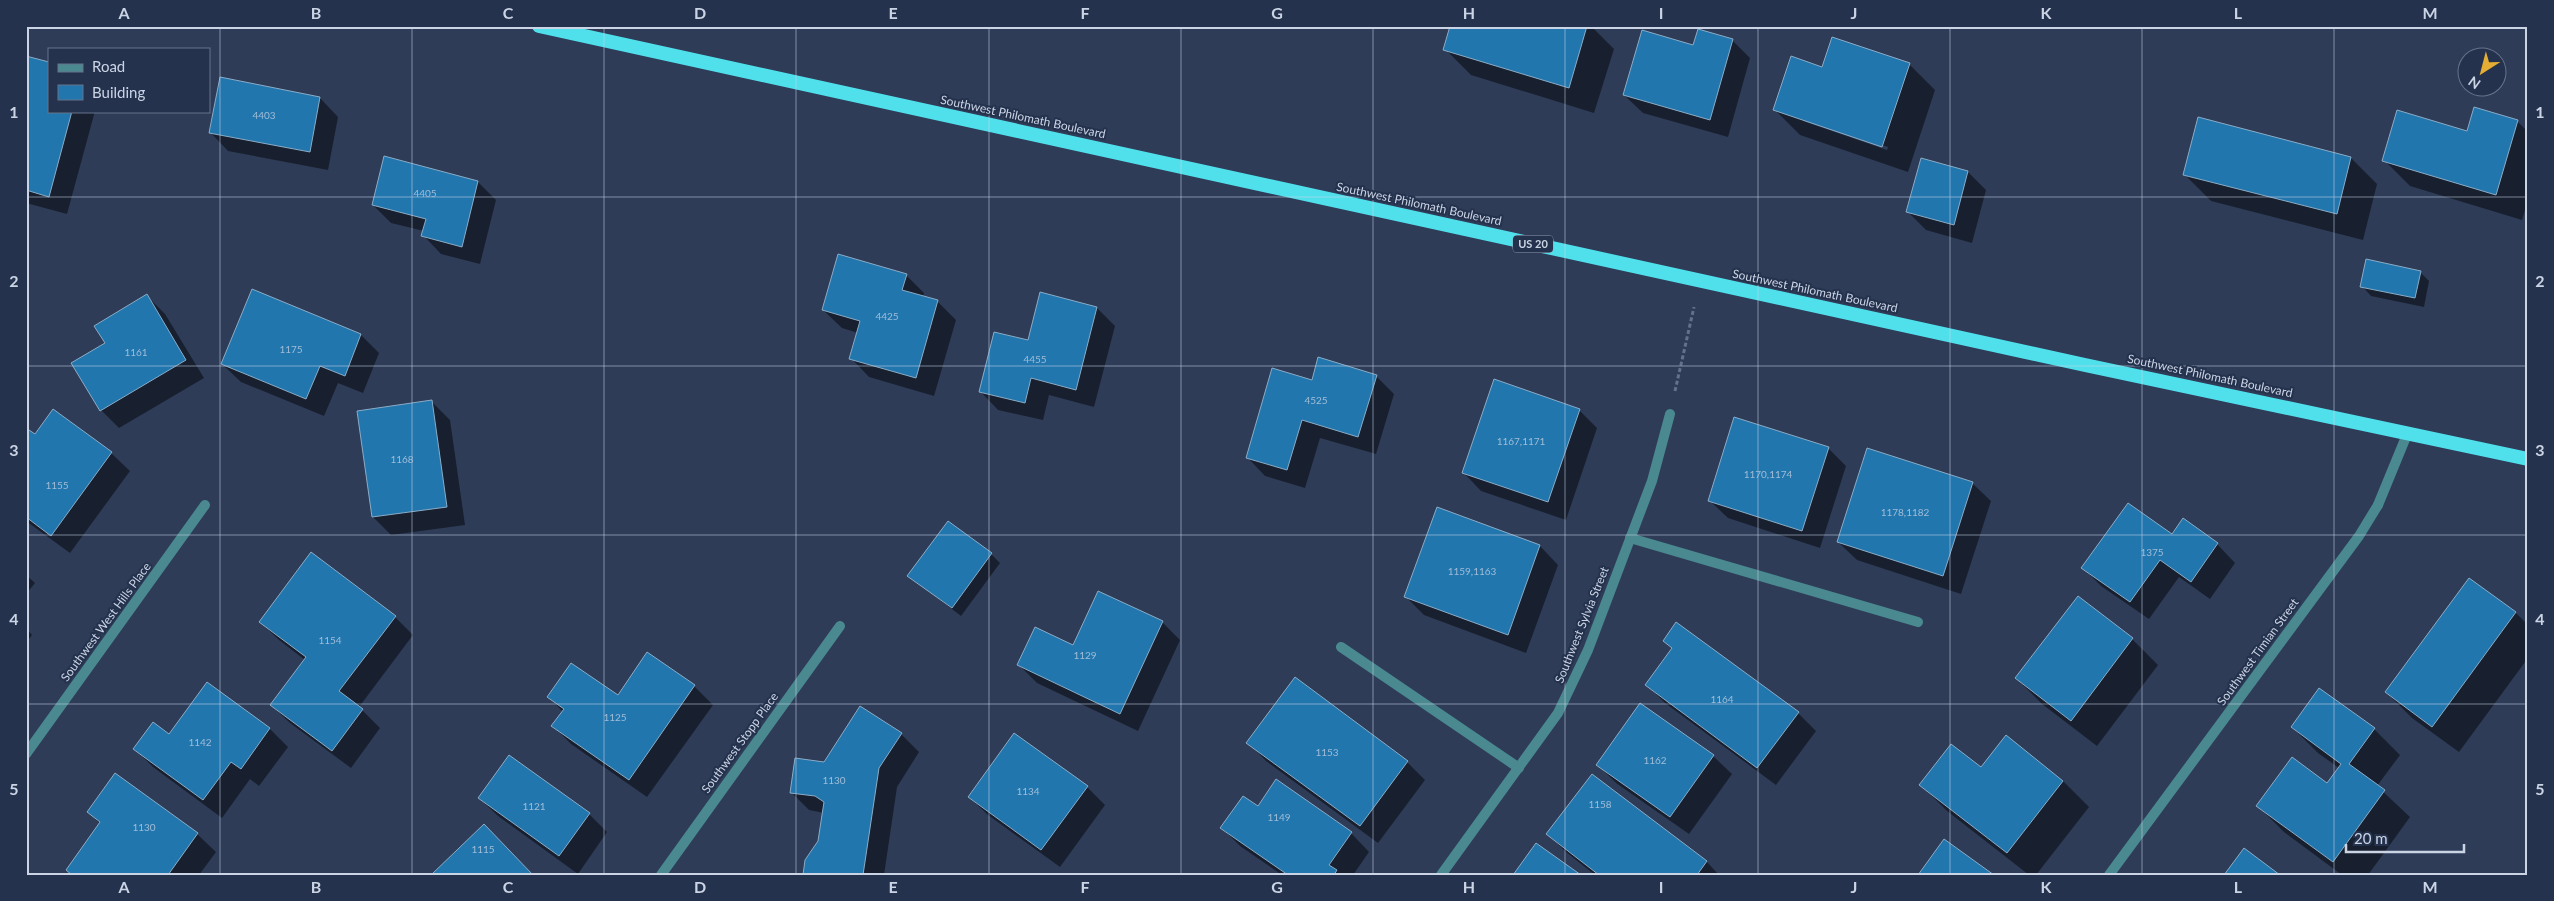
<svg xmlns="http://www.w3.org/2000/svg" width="2554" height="901" viewBox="0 0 2554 901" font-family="Lato,sans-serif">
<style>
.shadow{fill:#0007;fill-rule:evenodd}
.building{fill:#2176ae;stroke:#8bacc6}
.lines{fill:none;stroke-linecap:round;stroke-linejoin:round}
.path{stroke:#65718a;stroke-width:3;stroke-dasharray:4 2.5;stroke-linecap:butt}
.service{stroke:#4a898f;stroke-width:10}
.minor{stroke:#4a898f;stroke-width:10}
.trunk{stroke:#50e0ec;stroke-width:14}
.grid{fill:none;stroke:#cbd4e5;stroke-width:1;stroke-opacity:0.55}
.labels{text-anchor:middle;stroke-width:4;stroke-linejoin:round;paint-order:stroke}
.number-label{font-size:10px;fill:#a0bcd7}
.shield{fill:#24324d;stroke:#99a3b7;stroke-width:1}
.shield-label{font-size:11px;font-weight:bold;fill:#cbd4e5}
.street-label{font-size:12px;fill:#cbd4e5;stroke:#24324d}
.neatline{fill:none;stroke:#cbd4e5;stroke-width:2}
.grid-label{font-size:16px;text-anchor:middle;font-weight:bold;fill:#cbd4e5}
</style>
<rect width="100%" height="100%" fill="#2e3c58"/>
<g class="shadow">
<path d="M1452 26H1591L1614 49 1594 113 1471 75 1445 49Z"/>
<path d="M1732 40 1750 58 1728 137 1643 113 1624 95 1694 46Z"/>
<path d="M26 57 49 111H95L67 214 26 203Z"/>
<path d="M1909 64 1935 90 1908 172 1800 135 1774 109 1822 68ZM1803 119 1888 147 1887 150 1803 121Z"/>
<path d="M320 98 338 117 328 170 228 151 210 132Z"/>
<path d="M2517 121 2528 132V200L2522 220 2410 186 2384 160 2468 132Z"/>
<path d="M2351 158 2377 184 2363 240 2211 201 2185 175Z"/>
<path d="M1968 172 1986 190 1972 243 1926 230 1908 212Z"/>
<path d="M478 182 496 200 480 264 441 254 423 235 424 231 391 223 373 205Z"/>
<path d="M2420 272 2429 281 2424 307 2371 296 2362 286Z"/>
<path d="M906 275 924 293 923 297 938 302 956 320 934 396 869 377 851 358 858 333 842 328 823 310Z"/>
<path d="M252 290 361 335 379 353 363 393 338 383 324 416 241 382 222 364Z"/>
<path d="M147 296 165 314 204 378 119 428 101 410 106 344Z"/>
<path d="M1097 308 1115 326 1094 407 1049 395 1043 420 998 410 980 391 1029 342Z"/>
<path d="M1376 376 1394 394 1376 454 1320 438 1305 488 1265 476 1247 457 1312 381Z"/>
<path d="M432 402 450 420 465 525 391 535 373 517Z"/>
<path d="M1579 410 1597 428 1566 520 1481 491 1463 472Z"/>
<path d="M53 411 111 453 130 471 70 553 26 521V429L35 436Z"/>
<path d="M1828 448 1846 466 1820 548 1728 518 1709 500Z"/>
<path d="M1972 483 1991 501 1961 594 1857 560 1838 542Z"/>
<path d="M1438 509 1540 546 1558 565 1526 653 1424 615 1406 597Z"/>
<path d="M2183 520 2217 544 2235 563 2210 599 2179 577 2149 619 2101 586 2083 568 2172 536Z"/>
<path d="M991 554 1000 563 961 616 909 576Z"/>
<path d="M26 575 35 583 26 594Z"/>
<path d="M2469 579 2516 613 2528 625V658L2459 752 2412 718 2386 692Z"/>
<path d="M395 617 413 635 359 707 380 728 351 768 290 723 271 705 305 660 279 640 260 622Z"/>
<path d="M1162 622 1180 640 1138 731 1037 683 1019 665 1073 647Z"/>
<path d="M26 628 32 635 26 643Z"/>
<path d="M2132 639 2158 665 2097 746 2042 704 2016 678Z"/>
<path d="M1664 641 1798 713 1816 731 1776 785 1665 703 1647 685 1673 649Z"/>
<path d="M648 654 694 686 713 705 647 797 571 744 553 726 563 712 549 697H618Z"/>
<path d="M207 683 270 729 288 747 259 786 250 779 222 818 153 767 135 749 169 736Z"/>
<path d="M1641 705 1713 756 1732 774 1689 834 1616 783 1598 765Z"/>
<path d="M2292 727 2374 729 2400 755 2377 786 2410 817 2368 875H2342L2284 832 2258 806 2328 784 2339 768 2318 753Z"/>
<path d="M901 734 919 752 897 787 884 875H805L820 841 824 813 809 810 791 792 824 763Z"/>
<path d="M1248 742 1407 762 1425 780 1378 843 1266 761Z"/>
<path d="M1981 769 2063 781 2089 807 2036 875H2029L1947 811 1921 785Z"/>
<path d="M1592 775 1707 862 1719 875H1595L1566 852 1548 834Z"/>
<path d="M1277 781 1351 833 1369 852 1353 875H1282L1240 846 1222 828 1258 807Z"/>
<path d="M1087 787 1105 805 1060 867 988 815 969 797Z"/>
<path d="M479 798 589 814 607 832 578 874 498 816Z"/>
<path d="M89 812 197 834 216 852 199 875H72L100 824Z"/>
</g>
<g class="building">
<path d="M1450 26H1587L1569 88 1443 50Z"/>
<path d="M1698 29 1733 39 1710 120 1623 95 1642 30 1693 45Z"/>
<path d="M1832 37 1910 63 1882 147 1773 110 1791 56 1822 67Z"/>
<path d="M26 56 49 62V111H72L49 197 26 190Z"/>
<path d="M220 77 320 97 310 152 209 133Z"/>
<path d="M2474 107 2518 120 2496 195 2382 161 2397 110 2467 131Z"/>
<path d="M2198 117 2351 157 2337 214 2183 175Z"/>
<path d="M384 156 478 181 462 247 421 236 426 219 372 205Z"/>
<path d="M1921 158 1968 171 1954 225 1906 212Z"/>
<path d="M838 254 907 274 902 290 938 300 916 378 849 359 860 321 822 310Z"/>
<path d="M2366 259 2421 271 2415 298 2360 287Z"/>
<path d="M252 289 361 334 345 376 320 366 306 399 221 364Z"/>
<path d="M1040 292 1097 307 1076 390 1031 378 1025 403 979 392 994 332 1028 340Z"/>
<path d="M147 294 186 360 100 411 71 363 105 343 94 326Z"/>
<path d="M1318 357 1377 375 1358 437 1302 420 1287 470 1246 458 1272 368 1312 380Z"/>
<path d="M1494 379 1580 409 1548 502 1462 473Z"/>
<path d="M432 400 447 507 372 517 357 411Z"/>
<path d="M53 409 112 452 51 536 26 517V428L35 434Z"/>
<path d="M1734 417 1829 447 1802 531 1708 501Z"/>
<path d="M1867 448 1973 482 1943 576 1837 542Z"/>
<path d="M2128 503 2172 534 2183 518 2218 543 2191 582 2160 560 2130 602 2081 568Z"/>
<path d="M1437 507 1540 545 1508 635 1404 597Z"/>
<path d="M948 521 992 553 952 608 907 576Z"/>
<path d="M311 552 396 616 339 691 363 709 332 751 270 705 306 657 259 622Z"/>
<path d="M2469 578 2516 612 2432 727 2385 692Z"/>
<path d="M1098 591 1163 621 1120 714 1017 665 1035 627 1073 645Z"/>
<path d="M2078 596 2133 638 2071 721 2015 678Z"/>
<path d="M1676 622 1799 712 1757 768 1645 685 1672 648 1663 641Z"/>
<path d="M647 652 695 685 629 780 551 726 564 709 547 697 571 663 618 695Z"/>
<path d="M1295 677 1408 761 1360 826 1246 743Z"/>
<path d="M207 682 270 728 241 769 231 762 203 800 133 749 153 722 169 734Z"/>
<path d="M2319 688 2375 728 2349 764 2385 790 2333 862 2256 806 2292 757 2327 783 2341 764 2291 727Z"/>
<path d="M1640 703 1714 755 1670 817 1596 765Z"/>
<path d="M860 706 902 733 879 768 863 875H803L805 860 818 841 824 802 815 796 790 793 795 758 824 762Z"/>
<path d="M1014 733 1088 786 1041 850 968 797Z"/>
<path d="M2006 735 2063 781 2007 853 1919 785 1951 744 1981 767Z"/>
<path d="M509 755 590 813 559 856 478 798Z"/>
<path d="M115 773 198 833 168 875H72L66 870 100 822 87 812Z"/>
<path d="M1592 774 1707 861 1697 875H1599L1546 834Z"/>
<path d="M1276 779 1352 832 1329 865 1337 870 1334 875H1288L1220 828 1243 796 1258 806Z"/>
<path d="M484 824 533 875H431Z"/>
<path d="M1944 839 1994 875H1918Z"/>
<path d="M1536 843 1581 875H1513Z"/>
<path d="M2244 848 2280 875H2224Z"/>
</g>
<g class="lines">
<path class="path" d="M1675 391 1694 307"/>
<g class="service">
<path d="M2378 505 2408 432"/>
<path d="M1630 538 1918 622"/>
<path d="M1341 647 1519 768"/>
</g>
<g class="minor">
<path d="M26 754 205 505"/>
<path d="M661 875 840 626"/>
<path d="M1441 875 1558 713 1588 650 1652 481 1670 414"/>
<path d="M2109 875 2359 536 2378 505"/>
</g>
<path class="trunk" d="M539 26 2085 365 2528 459"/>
</g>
<path class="grid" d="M220 26V875M412 26V875M604 26V875M796 26V875M989 26V875M1181 26V875M1373 26V875M1565 26V875M1758 26V875M1950 26V875M2142 26V875M2334 26V875M26 197H2528M26 366H2528M26 535H2528M26 704H2528"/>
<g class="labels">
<g class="number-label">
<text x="264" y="119">4403</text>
<text x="425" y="197">4405</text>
<text x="887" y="320">4425</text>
<text x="291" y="353">1175</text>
<text x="136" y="356">1161</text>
<text x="1035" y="363">4455</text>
<text x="1316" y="404">4525</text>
<text x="1521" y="445">1167,1171</text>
<text x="402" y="463">1168</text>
<text x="1768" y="478">1170,1174</text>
<text x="57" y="489">1155</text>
<text x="1905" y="516">1178,1182</text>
<text x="2152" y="556">1375</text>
<text x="1472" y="575">1159,1163</text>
<text x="330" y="644">1154</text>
<text x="1085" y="659">1129</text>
<text x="1722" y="703">1164</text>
<text x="615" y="721">1125</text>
<text x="200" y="746">1142</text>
<text x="1327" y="756">1153</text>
<text x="1655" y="764">1162</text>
<text x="834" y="784">1130</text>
<text x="1028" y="795">1134</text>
<text x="1600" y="808">1158</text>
<text x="534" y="810">1121</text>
<text x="1279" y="821">1149</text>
<text x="144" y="831">1130</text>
<text x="483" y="853">1115</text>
</g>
<rect class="shield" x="1513" y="235.5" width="40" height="17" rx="4"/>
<g class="shield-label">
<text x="1533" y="248">US 20</text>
</g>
<g class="street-label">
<text transform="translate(1023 117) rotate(12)" y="4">Southwest Philomath Boulevard</text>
<text transform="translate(1419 204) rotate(12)" y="4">Southwest Philomath Boulevard</text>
<text transform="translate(1815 291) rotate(12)" y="4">Southwest Philomath Boulevard</text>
<text transform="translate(2210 376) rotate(12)" y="4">Southwest Philomath Boulevard</text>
<text transform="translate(106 622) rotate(-54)" y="4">Southwest West Hills Place</text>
<text transform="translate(1582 625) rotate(-68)" y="4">Southwest Sylvia Street</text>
<text transform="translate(2258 652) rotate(-54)" y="4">Southwest Timian Street</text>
<text transform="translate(740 743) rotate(-54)" y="4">Southwest Stopp Place</text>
</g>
</g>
<rect width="2554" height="901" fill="none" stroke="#24324d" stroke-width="55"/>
<rect x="48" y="48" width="162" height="65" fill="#24324d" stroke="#67738a"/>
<rect x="58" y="64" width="25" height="8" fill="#4a898f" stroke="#67738a"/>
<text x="92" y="72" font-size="15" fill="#cbd4e5">Road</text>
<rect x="58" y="85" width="25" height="15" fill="#2176ae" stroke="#67738a"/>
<text x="92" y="98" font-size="15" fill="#cbd4e5">Building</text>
<g transform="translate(2482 72) rotate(216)"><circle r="24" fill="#24324d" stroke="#67738a"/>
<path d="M0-4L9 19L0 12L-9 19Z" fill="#e4ae35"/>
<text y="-8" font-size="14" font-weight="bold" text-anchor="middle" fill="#cbd4e5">N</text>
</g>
<path d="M2346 844v8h118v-8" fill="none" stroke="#cbd4e5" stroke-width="2.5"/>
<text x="2354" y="844" font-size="15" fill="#cbd4e5" stroke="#24324d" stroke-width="4" paint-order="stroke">20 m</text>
<rect x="28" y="28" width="2498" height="846" class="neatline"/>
<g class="grid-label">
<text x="124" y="19">A</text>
<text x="316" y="19">B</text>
<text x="508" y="19">C</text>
<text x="700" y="19">D</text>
<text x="893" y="19">E</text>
<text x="1085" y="19">F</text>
<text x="1277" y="19">G</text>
<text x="1469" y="19">H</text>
<text x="1661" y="19">I</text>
<text x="1854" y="19">J</text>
<text x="2046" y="19">K</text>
<text x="2238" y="19">L</text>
<text x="2430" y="19">M</text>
<text x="14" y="118">1</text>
<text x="2540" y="118">1</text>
<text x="14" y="287">2</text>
<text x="2540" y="287">2</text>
<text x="14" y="456">3</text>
<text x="2540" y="456">3</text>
<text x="14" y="625">4</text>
<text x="2540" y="625">4</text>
<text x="14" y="795">5</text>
<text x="2540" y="795">5</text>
<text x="124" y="893">A</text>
<text x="316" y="893">B</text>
<text x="508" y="893">C</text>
<text x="700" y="893">D</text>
<text x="893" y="893">E</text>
<text x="1085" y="893">F</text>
<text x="1277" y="893">G</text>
<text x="1469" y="893">H</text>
<text x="1661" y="893">I</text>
<text x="1854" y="893">J</text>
<text x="2046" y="893">K</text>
<text x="2238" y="893">L</text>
<text x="2430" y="893">M</text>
</g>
</svg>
